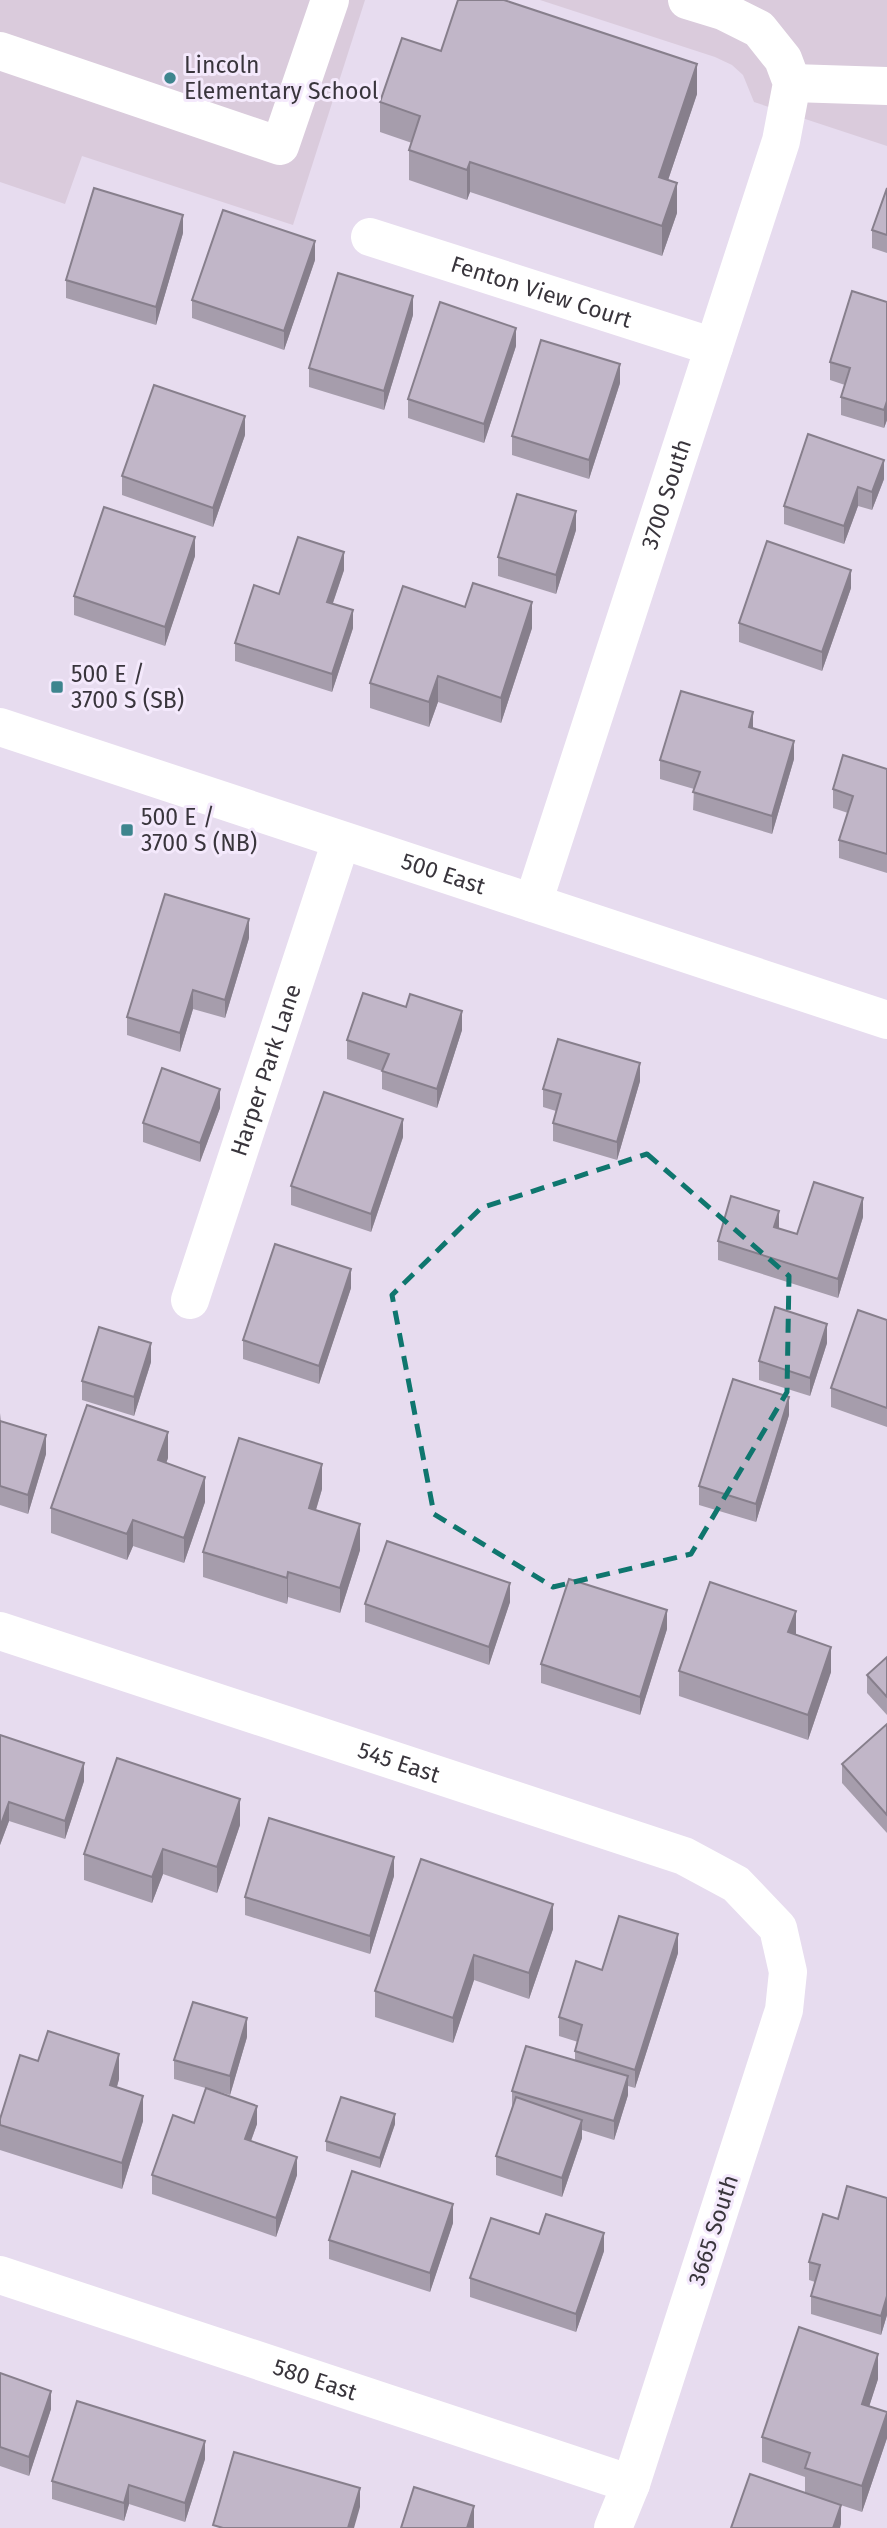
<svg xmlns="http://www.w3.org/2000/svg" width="887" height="2528" viewBox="0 0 887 2528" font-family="'Fira Sans',sans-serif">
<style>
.education{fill:#dacbdc}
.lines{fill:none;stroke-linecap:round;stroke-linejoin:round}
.minor{stroke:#fff;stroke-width:38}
.wall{fill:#a69dac}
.shaded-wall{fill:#877f8c}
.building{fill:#c1b6c8;stroke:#877f8c;stroke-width:2}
.marked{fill:none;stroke:#0f766e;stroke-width:5;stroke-dasharray:14 9;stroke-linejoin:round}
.poi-dot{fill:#3e858e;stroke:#f4e9fc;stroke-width:2.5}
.labels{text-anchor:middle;stroke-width:6;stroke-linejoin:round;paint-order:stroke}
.poi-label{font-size:23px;fill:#39353c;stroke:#f4e9fc;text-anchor:start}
.street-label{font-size:23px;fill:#39353c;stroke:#f4e9fc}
</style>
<rect width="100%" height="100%" fill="#e7dcef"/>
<g class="education">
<path d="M0 0H365L293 225 82 156 65 204 0 182Z"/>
<path d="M540 0H887V146L754 102 743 75 732 65 715 57Z"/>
</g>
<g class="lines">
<g class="minor">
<path d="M0 51 280 146 330 0"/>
<path d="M792 83 887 86"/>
<path id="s1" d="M370 237 714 347"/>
<path id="s2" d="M0 727 887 1020"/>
<path id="s3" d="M533 903 781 141 792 83 783 59 759 29 723 11 687 0"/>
<path id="s4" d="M190 1300 341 841"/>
<path id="s5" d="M0 1631 684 1856 736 1884 778 1928 788 1972 784 2010 631 2484 613 2528"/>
<path id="s6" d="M0 2275 631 2484"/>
</g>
</g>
<g class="wall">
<path d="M441 51 697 94 668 180 677 213 662 256 470 192 467 200 409 180V150L412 143 380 132V102Z"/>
<path d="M887 188V253L872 248V230Z"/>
<path d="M183 233 156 325 66 298V280Z"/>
<path d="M315 260 284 350 192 318V300Z"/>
<path d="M887 302V420L884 428 841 415V397L845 385 830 380V362Z"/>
<path d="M413 315 384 410 309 387V368Z"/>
<path d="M516 346 484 443 408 418V399Z"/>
<path d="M620 383 589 479 512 455V436Z"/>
<path d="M245 435 213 527 122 495V476Z"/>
<path d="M884 479 872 510 858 506 844 544 784 524V506Z"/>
<path d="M576 530 556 594 498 576V557Z"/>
<path d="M195 556 165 646 74 615V596Z"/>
<path d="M344 570 333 603 353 628 332 692 235 661V643L279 594Z"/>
<path d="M851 588 822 671 739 642V623Z"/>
<path d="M465 607 532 628 501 723 438 702 429 727 370 708V683Z"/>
<path d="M753 728 794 759 772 834 693 810 694 789 660 779V760Z"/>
<path d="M887 769V873L839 858V840L848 813 833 808V789Z"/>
<path d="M249 938 225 1018 193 1009 180 1052 127 1035V1017Z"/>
<path d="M406 1007 462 1030 437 1108 382 1089V1071L347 1059V1040Z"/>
<path d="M640 1081 617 1160 553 1141V1123L556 1111 543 1107V1089Z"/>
<path d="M220 1108 200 1162 143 1142V1123Z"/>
<path d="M403 1137 371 1232 291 1205V1186Z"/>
<path d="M863 1217 838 1298 718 1260V1241L779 1229 797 1234Z"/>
<path d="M351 1288 319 1384 243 1359V1340Z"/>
<path d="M887 1320V1427L831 1407V1388Z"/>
<path d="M827 1343 810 1396 759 1380V1361Z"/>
<path d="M151 1362 134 1416 82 1400V1381Z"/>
<path d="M0 1413 1 1421 46 1454 28 1514 0 1505Z"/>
<path d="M789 1415 756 1522 699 1505V1486Z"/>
<path d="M168 1458 166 1463 205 1502 184 1563 133 1546 127 1560 51 1533V1508Z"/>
<path d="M322 1489 316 1510 360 1550 340 1613 288 1597 287 1604 203 1577V1552Z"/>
<path d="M510 1602 489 1665 365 1622V1604Z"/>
<path d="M667 1629 640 1715 541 1683V1664Z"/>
<path d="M796 1635 831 1672 808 1740 679 1696V1671Z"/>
<path d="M887 1657V1715L867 1693V1675Z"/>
<path d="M887 1724V1833L842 1783V1764Z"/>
<path d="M0 1735 84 1781 65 1839 9 1821 0 1845Z"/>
<path d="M240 1825 217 1893 163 1874 152 1903 84 1880V1854Z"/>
<path d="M394 1876 370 1954 245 1915V1897Z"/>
<path d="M553 1904V1929L529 1999 474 1980 453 2043 375 2017V1991Z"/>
<path d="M678 1953 635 2088 628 2086V2095L614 2140 582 2130V2138L562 2197 496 2175V2156L512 2109V2091L575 2061V2051L578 2042 559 2036V2017L602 1970Z"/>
<path d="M247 2037 230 2095 174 2079V2060Z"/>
<path d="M38 2061 119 2079 117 2087 143 2121 122 2189 0 2150V2119Z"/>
<path d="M194 2123 257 2124 251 2141 297 2175 276 2237 152 2194V2175Z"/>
<path d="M395 2124 380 2168 326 2151V2141Z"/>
<path d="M887 2198V2315L881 2335 811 2314V2296L815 2282 809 2280V2262L838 2219Z"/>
<path d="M453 2223 430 2292 329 2259V2240Z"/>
<path d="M539 2234 604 2251 576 2332 470 2297V2278Z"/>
<path d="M0 2373 51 2409 29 2476 0 2466Z"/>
<path d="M878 2379 869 2406 887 2412V2438L862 2512 816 2497 841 2524 805 2493V2477L762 2462V2437Z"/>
<path d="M205 2459 185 2522 129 2504 124 2521 52 2499V2481Z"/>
</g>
<g class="shaded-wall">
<path d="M697 64V94L659 207V177Z"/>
<path d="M470 162V192L467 200V170Z"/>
<path d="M677 183V213L662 256V226Z"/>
<path d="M183 215V233L156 325V307Z"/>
<path d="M315 241V260L284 350V331Z"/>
<path d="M413 296V315L384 410V391Z"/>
<path d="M516 328V346L484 443V424Z"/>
<path d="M620 364V383L589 479V460Z"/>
<path d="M887 401V420L884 428V410Z"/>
<path d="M245 416V435L213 527V508Z"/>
<path d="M884 460V479L872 510V492Z"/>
<path d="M858 487V506L844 544V526Z"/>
<path d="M576 511V530L556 594V575Z"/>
<path d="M195 537V556L165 646V627Z"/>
<path d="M344 552V570L327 620V602Z"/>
<path d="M851 570V588L822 671V652Z"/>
<path d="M532 602V628L501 723V698Z"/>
<path d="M353 610V628L332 692V674Z"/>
<path d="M438 676V702L429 727V702Z"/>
<path d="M753 712V731L749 727Z"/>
<path d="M794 741V759L772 834V816Z"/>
<path d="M249 919V938L225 1018V1000Z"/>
<path d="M193 990V1009L180 1052V1033Z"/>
<path d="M462 1011V1030L437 1108V1089Z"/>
<path d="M640 1063V1081L617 1160V1142Z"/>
<path d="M220 1089V1108L200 1162V1143Z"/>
<path d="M403 1119V1137L371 1232V1214Z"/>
<path d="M863 1198V1217L838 1298V1279Z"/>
<path d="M779 1211V1230L774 1227Z"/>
<path d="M351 1269V1288L319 1384V1366Z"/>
<path d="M827 1324V1343L810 1396V1378Z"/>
<path d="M151 1343V1362L134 1416V1397Z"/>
<path d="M789 1397V1415L756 1522V1504Z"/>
<path d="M168 1432V1458L158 1485V1460Z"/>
<path d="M46 1435V1454L28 1514V1495Z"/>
<path d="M322 1464V1489L309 1533V1508Z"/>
<path d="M205 1477V1502L184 1563V1538Z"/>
<path d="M133 1520V1546L127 1560V1534Z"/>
<path d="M360 1524V1550L340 1613V1588Z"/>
<path d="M288 1572V1597L287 1604V1578Z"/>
<path d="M510 1583V1602L489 1665V1647Z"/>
<path d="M667 1610V1629L640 1715V1697Z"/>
<path d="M796 1611V1636L788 1632Z"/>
<path d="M831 1647V1672L808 1740V1715Z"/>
<path d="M84 1763V1781L65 1839V1821Z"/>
<path d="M240 1799V1825L217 1893V1867Z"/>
<path d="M9 1802V1821L0 1845V1827Z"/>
<path d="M163 1849V1874L152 1903V1877Z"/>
<path d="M394 1857V1876L370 1954V1936Z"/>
<path d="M553 1904V1929L529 1999V1973Z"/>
<path d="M678 1934V1953L635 2088V2070Z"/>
<path d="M474 1955V1980L453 2043V2018Z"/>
<path d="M247 2018V2037L230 2095V2076Z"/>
<path d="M119 2054V2079L110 2110V2085Z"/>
<path d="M628 2076V2095L614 2140V2121Z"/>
<path d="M143 2096V2121L122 2189V2163Z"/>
<path d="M257 2106V2124L245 2157V2139Z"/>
<path d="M395 2114V2124L380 2168V2158Z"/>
<path d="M582 2120V2138L562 2197V2178Z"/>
<path d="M297 2157V2175L276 2237V2218Z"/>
<path d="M453 2204V2223L430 2292V2273Z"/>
<path d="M604 2233V2251L576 2332V2314Z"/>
<path d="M887 2296V2315L881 2335V2316Z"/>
<path d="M878 2354V2379L862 2429V2404Z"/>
<path d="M51 2391V2409L29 2476V2457Z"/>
<path d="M887 2413V2438L862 2512V2486Z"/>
<path d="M205 2441V2459L185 2522V2503Z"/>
<path d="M129 2485V2504L124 2521V2503Z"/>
<path d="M360 2488V2507L354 2528H348Z"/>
<path d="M841 2505V2524L840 2528H833Z"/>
<path d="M474 2506V2528H467Z"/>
</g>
<g class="building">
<path d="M458 0H504L697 64 659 177 677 183 662 226 470 162 467 170 409 150 420 116 380 102 402 38 441 51Z"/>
<path d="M94 188 183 215 156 307 66 280Z"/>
<path d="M887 188V235L872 230Z"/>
<path d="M223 210 315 241 284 331 192 300Z"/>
<path d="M338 273 413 296 384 391 309 368Z"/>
<path d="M852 291 887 302V401L884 410 841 397 850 368 830 362Z"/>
<path d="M440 302 516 328 484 424 408 399Z"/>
<path d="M541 340 620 364 589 460 512 436Z"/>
<path d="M154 385 245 416 213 508 122 476Z"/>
<path d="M808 434 884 460 872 492 858 487 844 526 784 506Z"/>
<path d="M517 494 576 511 556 575 498 557Z"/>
<path d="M104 507 195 537 165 627 74 596Z"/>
<path d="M298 537 344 552 327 602 353 610 332 674 235 643 254 585 279 594Z"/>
<path d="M767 541 851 570 822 652 739 623Z"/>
<path d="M473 583 532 602 501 698 438 676 429 702 370 683 403 586 465 607Z"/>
<path d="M681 691 753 712 749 727 794 741 772 816 693 792 700 772 660 760Z"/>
<path d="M843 755 887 769V854L839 840 853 796 833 789Z"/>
<path d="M165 894 249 919 225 1000 193 990 180 1033 127 1017Z"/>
<path d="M363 993 406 1007 410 994 462 1011 437 1089 382 1071 389 1054 347 1040Z"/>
<path d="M558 1039 640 1063 617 1142 553 1123 561 1094 543 1089Z"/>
<path d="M162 1068 220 1089 200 1143 143 1123Z"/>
<path d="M324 1092 403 1119 371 1214 291 1186Z"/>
<path d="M814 1182 863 1198 838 1279 718 1241 731 1196 779 1211 774 1227 797 1234Z"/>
<path d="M275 1244 351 1269 319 1366 243 1340Z"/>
<path d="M775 1307 827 1324 810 1378 759 1361Z"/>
<path d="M858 1310 887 1320V1408L831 1388Z"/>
<path d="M99 1327 151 1343 134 1397 82 1381Z"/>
<path d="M733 1379 789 1397 756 1504 699 1486Z"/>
<path d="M87 1405 168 1432 158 1460 205 1477 184 1538 133 1520 127 1534 51 1508Z"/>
<path d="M0 1421 46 1435 28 1495 0 1486Z"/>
<path d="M239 1438 322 1464 309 1508 360 1524 340 1588 288 1572 287 1578 203 1552Z"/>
<path d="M387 1541 510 1583 489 1647 365 1604Z"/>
<path d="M569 1579 667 1610 640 1697 541 1664Z"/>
<path d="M710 1582 796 1611 788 1632 831 1647 808 1715 679 1671Z"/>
<path d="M887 1657V1697L867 1675Z"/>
<path d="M887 1724V1815L842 1764Z"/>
<path d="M0 1735 84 1763 65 1821 9 1802 0 1827Z"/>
<path d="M117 1758 240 1799 217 1867 163 1849 152 1877 84 1854Z"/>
<path d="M269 1818 394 1857 370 1936 245 1897Z"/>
<path d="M421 1859 553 1904 529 1973 474 1955 453 2018 375 1991Z"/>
<path d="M619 1916 678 1934 635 2070 575 2051 582 2025 559 2017 576 1961 602 1970Z"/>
<path d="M193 2002 247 2018 230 2076 174 2060Z"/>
<path d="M48 2031 119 2054 110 2085 143 2096 122 2163 0 2125V2119L20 2055 38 2061Z"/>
<path d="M526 2046 628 2076 614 2121 512 2091Z"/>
<path d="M206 2088 257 2106 245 2139 297 2157 276 2218 152 2175 173 2115 194 2123Z"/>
<path d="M341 2097 395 2114 380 2158 326 2141Z"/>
<path d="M516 2097 582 2120 562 2178 496 2156Z"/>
<path d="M352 2171 453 2204 430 2273 329 2240Z"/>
<path d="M847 2186 887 2198V2296L881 2316 811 2296 820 2265 809 2262 823 2214 838 2219Z"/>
<path d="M546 2214 604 2233 576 2314 470 2278 491 2218 539 2234Z"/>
<path d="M799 2327 878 2354 862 2404 887 2412V2413L862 2486 805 2468 810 2453 762 2437Z"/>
<path d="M0 2373 51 2391 29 2457 0 2447Z"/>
<path d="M77 2401 205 2441 185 2503 129 2485 124 2503 52 2481Z"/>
<path d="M234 2452 360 2488 348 2528H223L213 2525Z"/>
<path d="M750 2474 841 2505 833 2528H731Z"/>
<path d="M414 2487 474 2506 467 2528H401Z"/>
</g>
<path class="marked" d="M647 1154 789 1276 787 1392 691 1554 553 1587 434 1514 392 1295 481 1208Z"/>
<g class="poi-dot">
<circle cx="170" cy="78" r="7"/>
<rect x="50" y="680" width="14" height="14" rx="3.5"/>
<rect x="120" y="823" width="14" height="14" rx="3.5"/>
</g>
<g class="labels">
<g class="poi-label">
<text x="184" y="73">Lincoln<tspan x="184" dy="26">Elementary School</tspan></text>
<text x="71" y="682">500 E /<tspan x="71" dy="26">3700 S (SB)</tspan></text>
<text x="141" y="825">500 E /<tspan x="141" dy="26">3700 S (NB)</tspan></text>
</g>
<g class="street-label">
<text dy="8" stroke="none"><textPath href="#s1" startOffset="180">Fenton View Court</textPath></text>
<text dy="8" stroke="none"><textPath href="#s3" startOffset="430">3700 South</textPath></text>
<text dy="8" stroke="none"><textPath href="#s2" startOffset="467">500 East</textPath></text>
<text dy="8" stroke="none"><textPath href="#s4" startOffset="242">Harper Park Lane</textPath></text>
<text dy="8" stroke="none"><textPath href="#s5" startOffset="420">545 East</textPath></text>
<text transform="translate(713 2230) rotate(-72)" y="8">3665 South</text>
<text dy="8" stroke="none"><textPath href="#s6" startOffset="332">580 East</textPath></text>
</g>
</g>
</svg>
